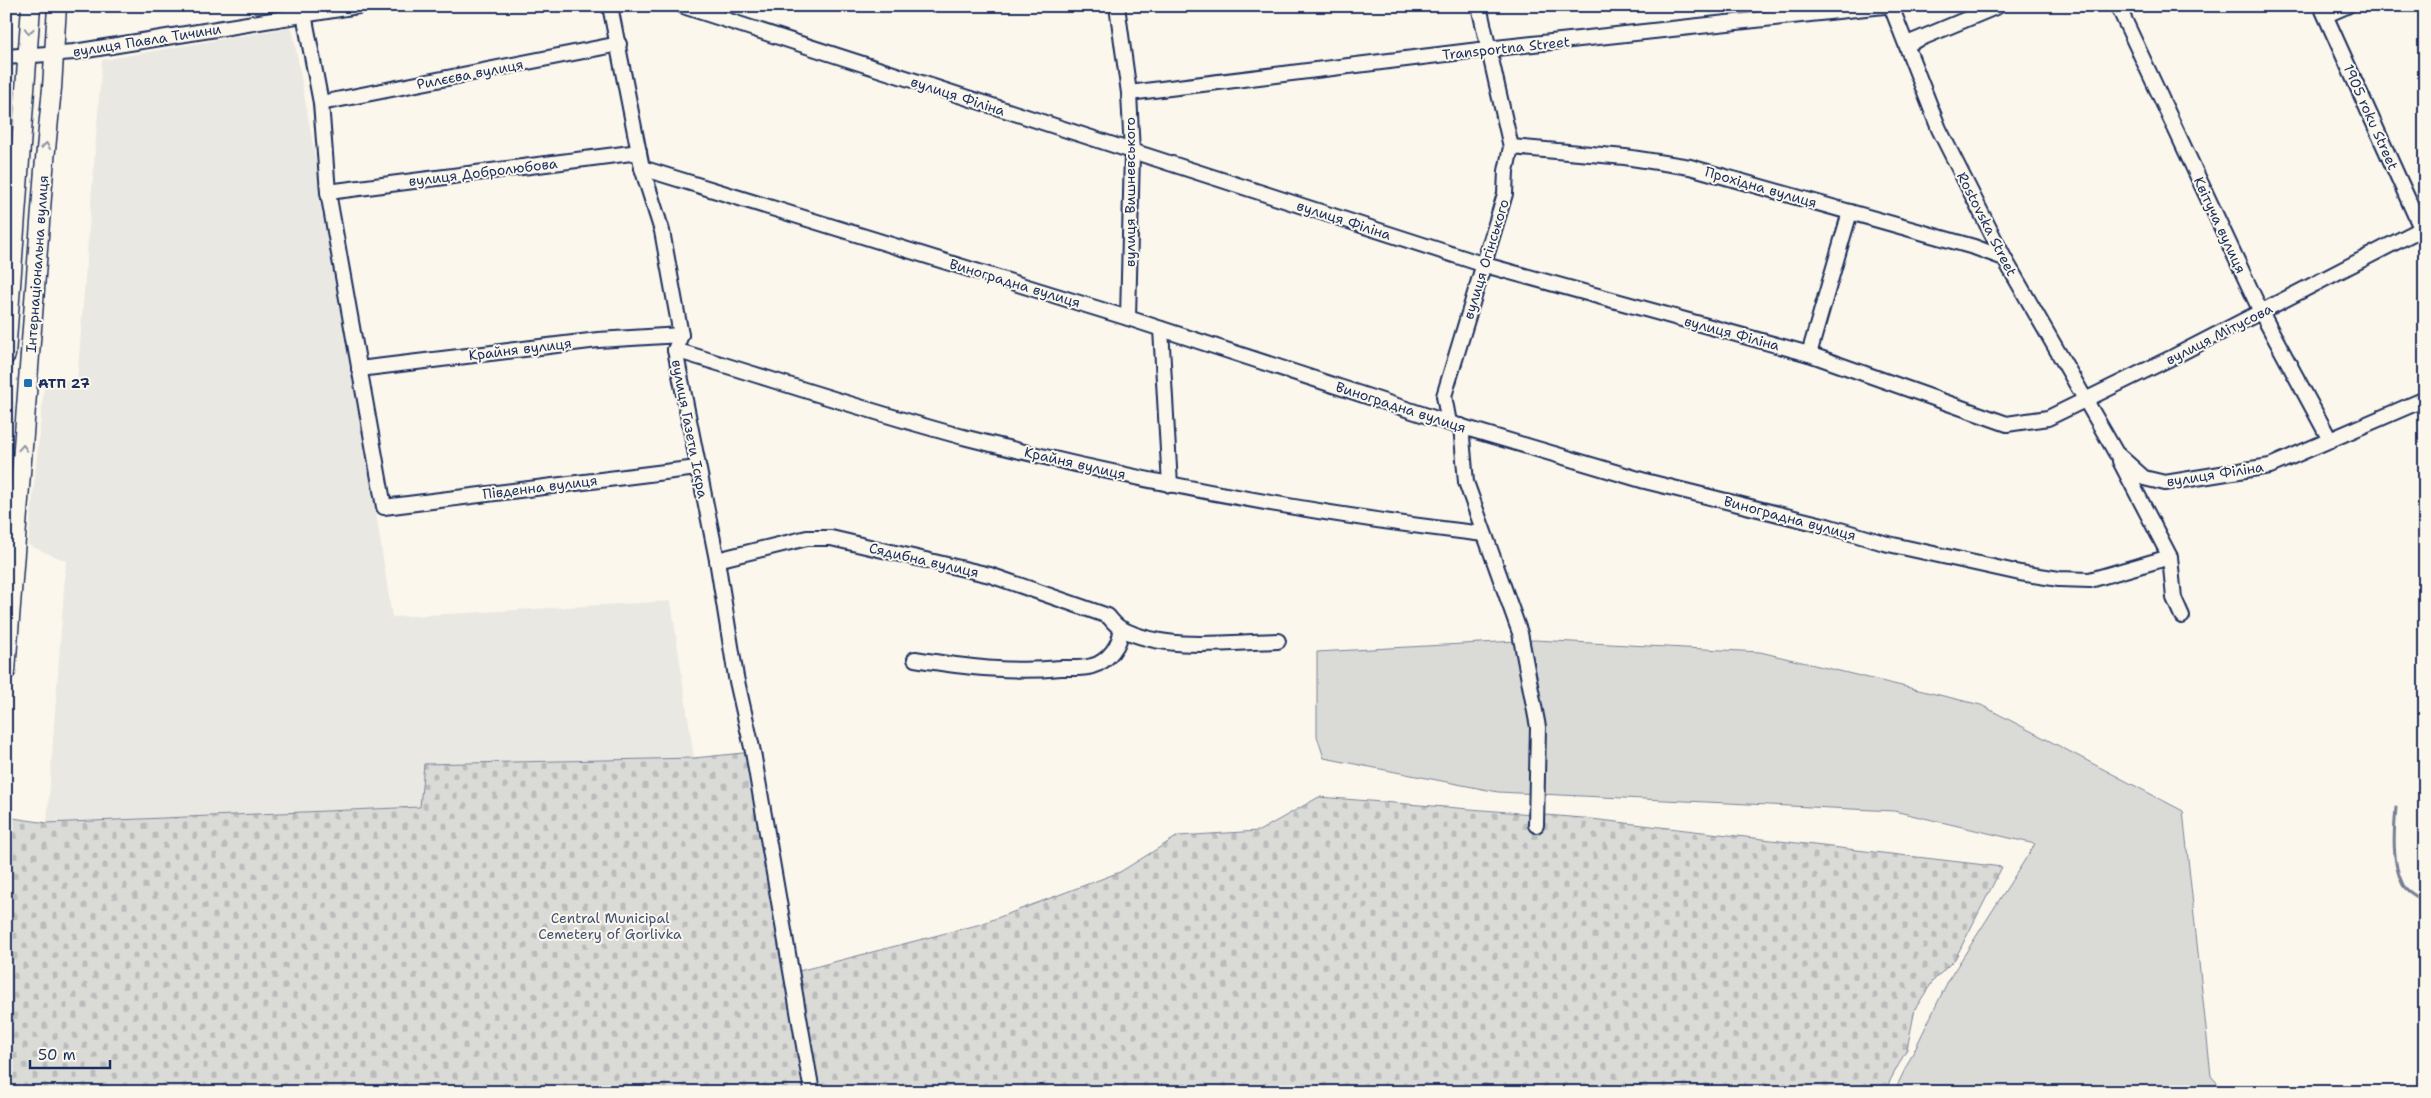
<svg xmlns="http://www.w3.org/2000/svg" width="2431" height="1098" viewBox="0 0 2431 1098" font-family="'Shantell Sans',sans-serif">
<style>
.built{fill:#eae8e2}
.cemetery{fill:url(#cemetery-stones);stroke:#7a849a}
.garden{fill:#dadad7;stroke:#7a849a}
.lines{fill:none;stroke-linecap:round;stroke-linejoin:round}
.stream{stroke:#747e96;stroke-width:3}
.minor-casing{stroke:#1b2f5e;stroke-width:18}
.major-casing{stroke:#1b2f5e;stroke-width:21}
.minor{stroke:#fbf7ec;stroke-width:14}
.major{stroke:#fbf7ec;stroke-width:18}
.oneway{stroke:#8b93a5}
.poi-dot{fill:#1f6fb2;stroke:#fbf7ec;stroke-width:2}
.labels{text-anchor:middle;stroke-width:4;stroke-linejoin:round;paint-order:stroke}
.street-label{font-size:14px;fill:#1b2f5e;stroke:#fbf7ec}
.poi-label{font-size:14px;font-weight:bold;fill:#1b2f5e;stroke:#fbf7ec;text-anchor:start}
.park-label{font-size:14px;fill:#415176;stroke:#fbf7ec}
</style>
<defs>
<pattern id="cemetery-stones" width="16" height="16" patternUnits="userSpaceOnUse" patternTransform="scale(1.25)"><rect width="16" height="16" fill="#dadad7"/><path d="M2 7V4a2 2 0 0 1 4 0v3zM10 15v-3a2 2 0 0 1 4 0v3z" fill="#babbbb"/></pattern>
</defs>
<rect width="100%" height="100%" fill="#fbf7ec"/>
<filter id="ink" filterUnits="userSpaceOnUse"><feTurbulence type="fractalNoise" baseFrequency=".02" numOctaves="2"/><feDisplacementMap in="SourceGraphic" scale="10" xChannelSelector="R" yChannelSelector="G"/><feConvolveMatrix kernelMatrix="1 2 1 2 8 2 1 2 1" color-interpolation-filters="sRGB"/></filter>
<g filter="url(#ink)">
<path class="built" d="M292 27 360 408 392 617 671 601 694 758 424 764 420 807 47 823 66 561 28 545 45 378 77 382 102 60Z"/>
<path class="cemetery" d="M753 752 791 973 981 924 1120 872 1178 836 1259 831 1319 797 1583 818 2002 867 1955 959 1933 981 1915 1009 1907 1049 1884 1092H6V817L47 823 420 807 424 764 694 758Z"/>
<path class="garden" d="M1535 640 1760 652 1981 705 2183 811 2211 1076 2225 1092H1894L1949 979 2035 844 1894 811 1498 792 1324 758 1317 736V652Z"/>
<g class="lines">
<path class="stream" d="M2396 807C2394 831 2391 861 2403 885 2407 892 2418 897 2425 902"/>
<defs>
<g id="minor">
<path d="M610 6 642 168 662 231 681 335 675 350 717 560 736 677 753 752 812 1092"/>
<path d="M683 6 1485 265 1809 354 2007 424 2048 418 2173 357 2425 227"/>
<path d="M1117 6 1129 93 1132 153 1128 318"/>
<path d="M1891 6 1939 129 2004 258 2116 453 2144 478 2165 483 2270 466 2425 399"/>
<path d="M2118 6 2261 312 2330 440"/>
<path d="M2321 6 2421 228"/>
<path d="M304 14 321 103 328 192 384 507 697 468"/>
<path d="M2326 15 2347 6"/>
<path d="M1907 44 1998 6"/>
<path d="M6 57 74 52 358 6"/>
<path d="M1129 93 1487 49 1884 6"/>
<path d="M321 103 619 44"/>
<path d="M1511 147 1625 157 1690 167 1974 247 2004 258"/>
<path d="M642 168 1128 318 1449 423 1645 481 1827 526 1884 543 2020 573 2059 579 2090 580 2170 557"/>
<path d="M328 192 639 152"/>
<path d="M1161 329 1170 485"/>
<path d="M675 350C772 379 869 412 967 438 1137 481 1309 514 1484 534"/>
<path d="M1809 354 1850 212"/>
<path d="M359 369 598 340 681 335"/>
<path d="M1449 423 1444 396 1505 194 1506 171 1511 147 1479 6"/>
<path d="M1461 426 1466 482 1520 633 1538 727 1536 825"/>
<path d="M2120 461 2170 557 2174 598 2182 616"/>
<path d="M717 560 807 538H831L990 575 1108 616C1112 621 1117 627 1122 629 1166 652 1231 642 1278 641"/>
<path d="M915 659C965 667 1011 673 1061 668 1071 668 1083 669 1092 666 1108 662 1121 644 1121 629"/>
</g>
<g id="major">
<path d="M6 355 31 6"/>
<path d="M6 671 44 170 52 88 57 6"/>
</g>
</defs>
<use href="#minor" class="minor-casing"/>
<use href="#major" class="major-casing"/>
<use href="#minor" class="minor"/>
<use href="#major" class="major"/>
</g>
<defs><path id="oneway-chevron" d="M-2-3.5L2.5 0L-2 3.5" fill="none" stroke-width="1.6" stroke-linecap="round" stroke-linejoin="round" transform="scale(1.25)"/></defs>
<g class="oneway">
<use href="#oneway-chevron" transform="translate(29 31) rotate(94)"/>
<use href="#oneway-chevron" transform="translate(46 146) rotate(-84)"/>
<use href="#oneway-chevron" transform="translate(23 448) rotate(-86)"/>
</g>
</g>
<rect class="poi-dot" x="23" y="378" width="10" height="10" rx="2.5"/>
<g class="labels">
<g class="street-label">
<text transform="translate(147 40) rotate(-9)" y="5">вулиця Павла Тичини</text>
<text transform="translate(1506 48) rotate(-6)" y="5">Transportna Street</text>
<text transform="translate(470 74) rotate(-11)" y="5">Рилєєва вулиця</text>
<text transform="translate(958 96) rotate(18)" y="5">вулиця Філіна</text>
<text transform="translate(2371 117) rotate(66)" y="5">1905 roku Street</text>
<text transform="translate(483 172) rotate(-7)" y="5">вулиця Добролюбова</text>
<text transform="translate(1761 187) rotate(16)" y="5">Прохідна вулиця</text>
<text transform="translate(1130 192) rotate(-90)" y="5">вулиця Вишневського</text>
<text transform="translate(1344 220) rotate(18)" y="5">вулиця Філіна</text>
<text transform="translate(1987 224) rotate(63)" y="5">Rostovska Street</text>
<text transform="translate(2220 225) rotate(65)" y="5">Квітуча вулиця</text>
<text transform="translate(1486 259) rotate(-73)" y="5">вулиця Огінського</text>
<text transform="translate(37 264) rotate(-86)" y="5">Інтернаціональна вулиця</text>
<text transform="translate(1015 283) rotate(17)" y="5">Виноградна вулиця</text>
<text transform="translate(1732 333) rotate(15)" y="5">вулиця Філіна</text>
<text transform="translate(2219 334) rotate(-27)" y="5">вулиця Мітусова</text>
<text transform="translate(520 349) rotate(-7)" y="5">Крайня вулиця</text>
<text transform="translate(1401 407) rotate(18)" y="5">Виноградна вулиця</text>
<text transform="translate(690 429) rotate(79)" y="5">вулиця Газети Іскра</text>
<text transform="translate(1075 463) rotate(13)" y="5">Крайня вулиця</text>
<text transform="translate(2215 474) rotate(-9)" y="5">вулиця Філіна</text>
<text transform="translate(540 487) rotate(-7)" y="5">Південна вулиця</text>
<text transform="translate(1790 518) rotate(15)" y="5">Виноградна вулиця</text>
<text transform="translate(924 560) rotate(13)" y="5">Сядибна вулиця</text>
</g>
<g class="poi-label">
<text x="38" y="388">АТП 27</text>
</g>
<g class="park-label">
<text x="610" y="923">Central Municipal<tspan x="610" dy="16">Cemetery of Gorlivka</tspan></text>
</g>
</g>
<rect width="2431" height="1098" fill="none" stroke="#fbf7ec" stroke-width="25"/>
<rect x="12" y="12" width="2406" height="1073" fill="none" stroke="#1b2f5e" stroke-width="2" filter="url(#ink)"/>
<path d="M30 1060v8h80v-8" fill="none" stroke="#1b2f5e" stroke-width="2.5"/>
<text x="38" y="1060" font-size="15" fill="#1b2f5e" stroke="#fbf7ec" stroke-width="4" paint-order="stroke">50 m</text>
</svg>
